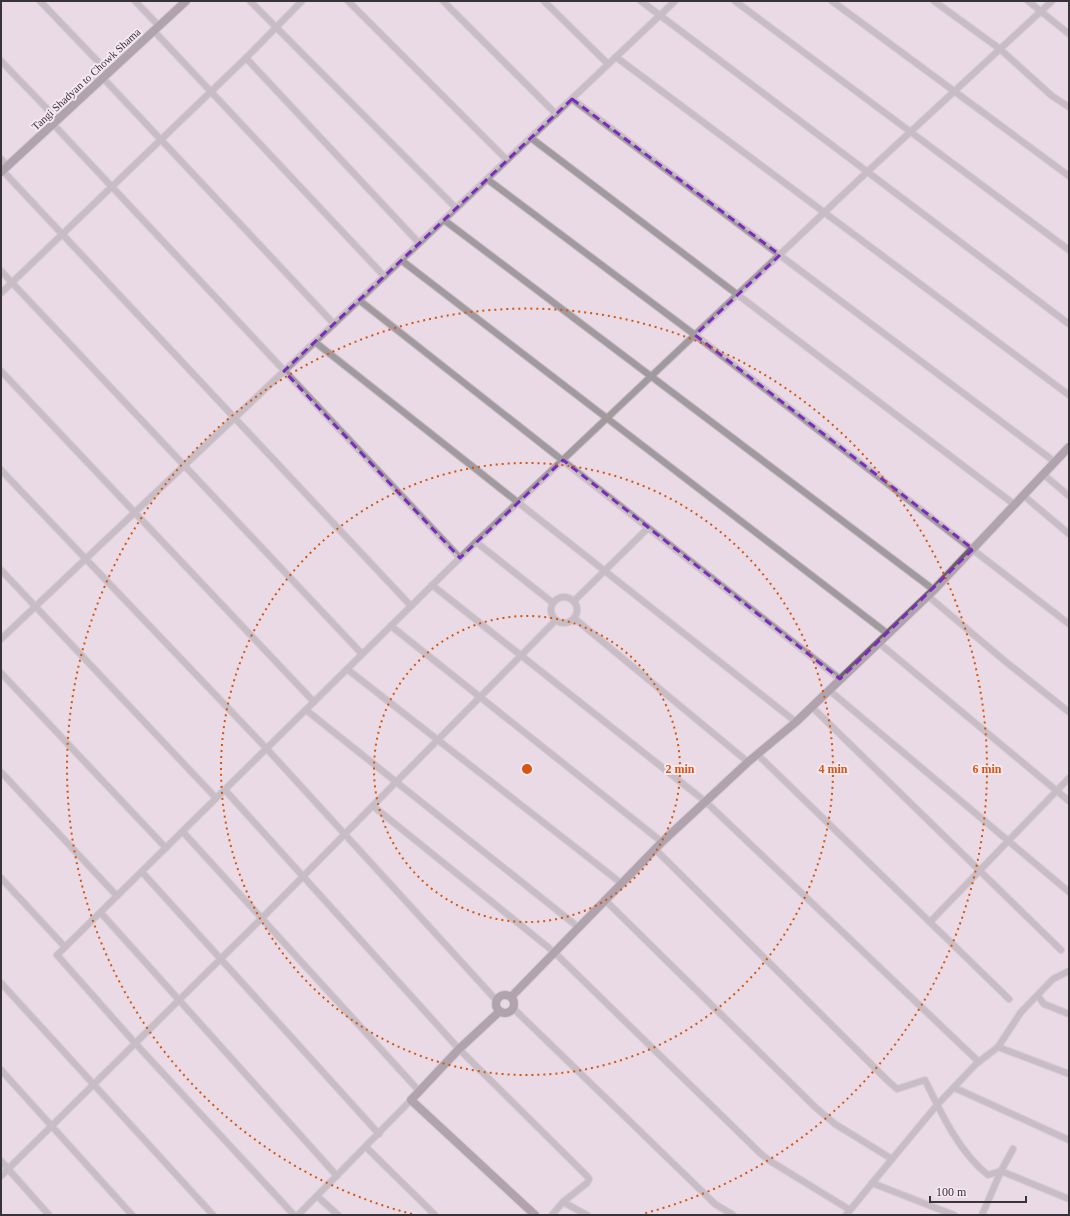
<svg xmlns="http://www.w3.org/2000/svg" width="1070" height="1216" viewBox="0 0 1070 1216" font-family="'Times New Roman',serif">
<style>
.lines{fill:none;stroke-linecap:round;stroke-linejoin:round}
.minor-casing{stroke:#c6b9c2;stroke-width:8}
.major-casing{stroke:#c6b9c2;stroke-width:10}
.minor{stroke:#a09a9e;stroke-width:6}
.major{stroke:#6c6169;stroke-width:8}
.marked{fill:none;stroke:#7b2cbf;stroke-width:3;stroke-dasharray:8 5;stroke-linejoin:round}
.ring{fill:none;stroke:#d65510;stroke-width:2;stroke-dasharray:2 4}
.labels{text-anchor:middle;stroke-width:4;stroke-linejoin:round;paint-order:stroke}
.street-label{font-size:11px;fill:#383337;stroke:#f6e8f2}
.centre{fill:#d65510;stroke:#f6e8f2;stroke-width:2}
.ring-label{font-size:12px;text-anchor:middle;font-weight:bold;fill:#d65510;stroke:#f6e8f2;stroke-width:4;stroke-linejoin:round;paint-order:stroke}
</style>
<rect width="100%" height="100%" fill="#e9dae5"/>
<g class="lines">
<defs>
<g id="minor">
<path d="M40 1 109 73"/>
<path d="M135 1 159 26"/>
<path d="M250 1 456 208"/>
<path d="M348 1 507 160"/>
<path d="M443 1 556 114"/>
<path d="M544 1 608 64"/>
<path d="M641 1 1069 324"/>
<path d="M735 1 1069 250"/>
<path d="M832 1 1069 176"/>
<path d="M934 1 1000 49 1052 96 1069 107"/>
<path d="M1028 1 1069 34"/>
<path d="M154 31 384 276"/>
<path d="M616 57 1069 395"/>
<path d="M246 58 419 243"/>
<path d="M1 61 58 120"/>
<path d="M103 78 334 324"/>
<path d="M572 99 1055 462"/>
<path d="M53 124 460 558"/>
<path d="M531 138 1015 505"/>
<path d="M1 159 8 166"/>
<path d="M3 171 411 606"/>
<path d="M487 179 695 335 1069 624"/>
<path d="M444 220 934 590"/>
<path d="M401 260 888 634"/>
<path d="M1 271 362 654"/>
<path d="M1 293 246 58 302 1"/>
<path d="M359 300 840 679"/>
<path d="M315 342 796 722"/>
<path d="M1 371 314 702"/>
<path d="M1 470 267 749 497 1001"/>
<path d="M1043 474 1069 496"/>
<path d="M1024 496 1069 534"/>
<path d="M476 542 553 603"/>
<path d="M1 570 216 798"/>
<path d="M432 585 706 802 979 1062"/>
<path d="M928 596 1006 662 1069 712"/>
<circle cx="564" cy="610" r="13"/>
<path d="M574 601 648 528"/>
<path d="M574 618 748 762"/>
<path d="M391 626 662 842"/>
<path d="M1 639 675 1"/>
<path d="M879 643 1069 801"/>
<path d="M347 669 621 883"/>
<path d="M1 673 166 848"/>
<path d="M829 690 1069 892"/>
<path d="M812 707 1061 950"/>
<path d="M306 710 578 927"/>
<path d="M757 754 1009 999"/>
<path d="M1 772 117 896"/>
<path d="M225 790 459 1049 587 1176 589 1179 587 1183 563 1202 552 1215"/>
<path d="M373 806 554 952 760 1153 770 1161 850 1210"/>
<path d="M183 832 420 1092"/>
<path d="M655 849 888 1081 897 1089 925 1080C941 1113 959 1152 988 1175L1001 1171 1069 1199"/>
<path d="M142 872 379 1134"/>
<path d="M1 878 65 947"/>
<path d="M605 900 815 1107 835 1124 892 1159 937 1105 976 1064 998 1047 1021 1012 1053 979 1069 971"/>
<path d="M101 913 337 1176"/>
<path d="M930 922 1069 778"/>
<path d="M1 983 213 1215"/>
<path d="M1038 996 1044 1004 1069 1014"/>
<path d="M513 1008 715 1204 733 1215"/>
<path d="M998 1047 1069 1074"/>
<path d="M1 1070 132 1215"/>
<path d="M955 1088 1069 1140"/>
<path d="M366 1147 435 1215"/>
<path d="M1 1161 49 1215"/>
<path d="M1 1176 262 918 556 620"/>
<path d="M872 1183 954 1215"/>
<path d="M317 1196 338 1215"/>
<path d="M563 1202 587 1215"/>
<path d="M294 1215 135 1043 57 955 476 542 867 172 1052 1"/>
<path d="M298 1215 411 1100"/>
<path d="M846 1215 892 1159"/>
<path d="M982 1215 1001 1171 1013 1149"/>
</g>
<g id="major">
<path d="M1 172 186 1"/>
<circle cx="505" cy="1004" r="9"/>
<path d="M511 997 662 842 748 762 796 722 934 590 1069 447"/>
<path d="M500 1011 459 1049 411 1100 535 1215"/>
</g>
</defs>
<use href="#minor" class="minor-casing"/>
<use href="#major" class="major-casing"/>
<use href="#minor" class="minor"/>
<use href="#major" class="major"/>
</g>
<path d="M0 0H1070V1216H0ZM572 99 780 255 695 335 973 549 840 679 563 460 460 558 284 371Z" fill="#e9dae5" fill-opacity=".55" fill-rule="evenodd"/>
<path class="marked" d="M572 99 780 255 695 335 973 549 840 679 563 460 460 558 284 371Z"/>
<g class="ring">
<circle cx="527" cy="769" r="153"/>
<circle cx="527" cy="769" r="306"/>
<path d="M412 1214A460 460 0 1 1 642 1214"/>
</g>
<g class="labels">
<g class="street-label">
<text transform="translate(86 79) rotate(-43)" y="4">Tangi Shadyan to Chowk Shama</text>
</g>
</g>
<circle cx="527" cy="769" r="6" class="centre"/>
<g class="ring-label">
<text x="680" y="773">2 min</text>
<text x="833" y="773">4 min</text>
<text x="987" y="773">6 min</text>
</g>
<rect width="1070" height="1216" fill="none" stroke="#383337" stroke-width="4"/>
<path d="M930 1196v6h96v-6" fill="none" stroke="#383337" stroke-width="2"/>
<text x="936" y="1196" font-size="12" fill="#383337" stroke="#f6e8f2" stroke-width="3" paint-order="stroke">100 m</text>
</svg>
